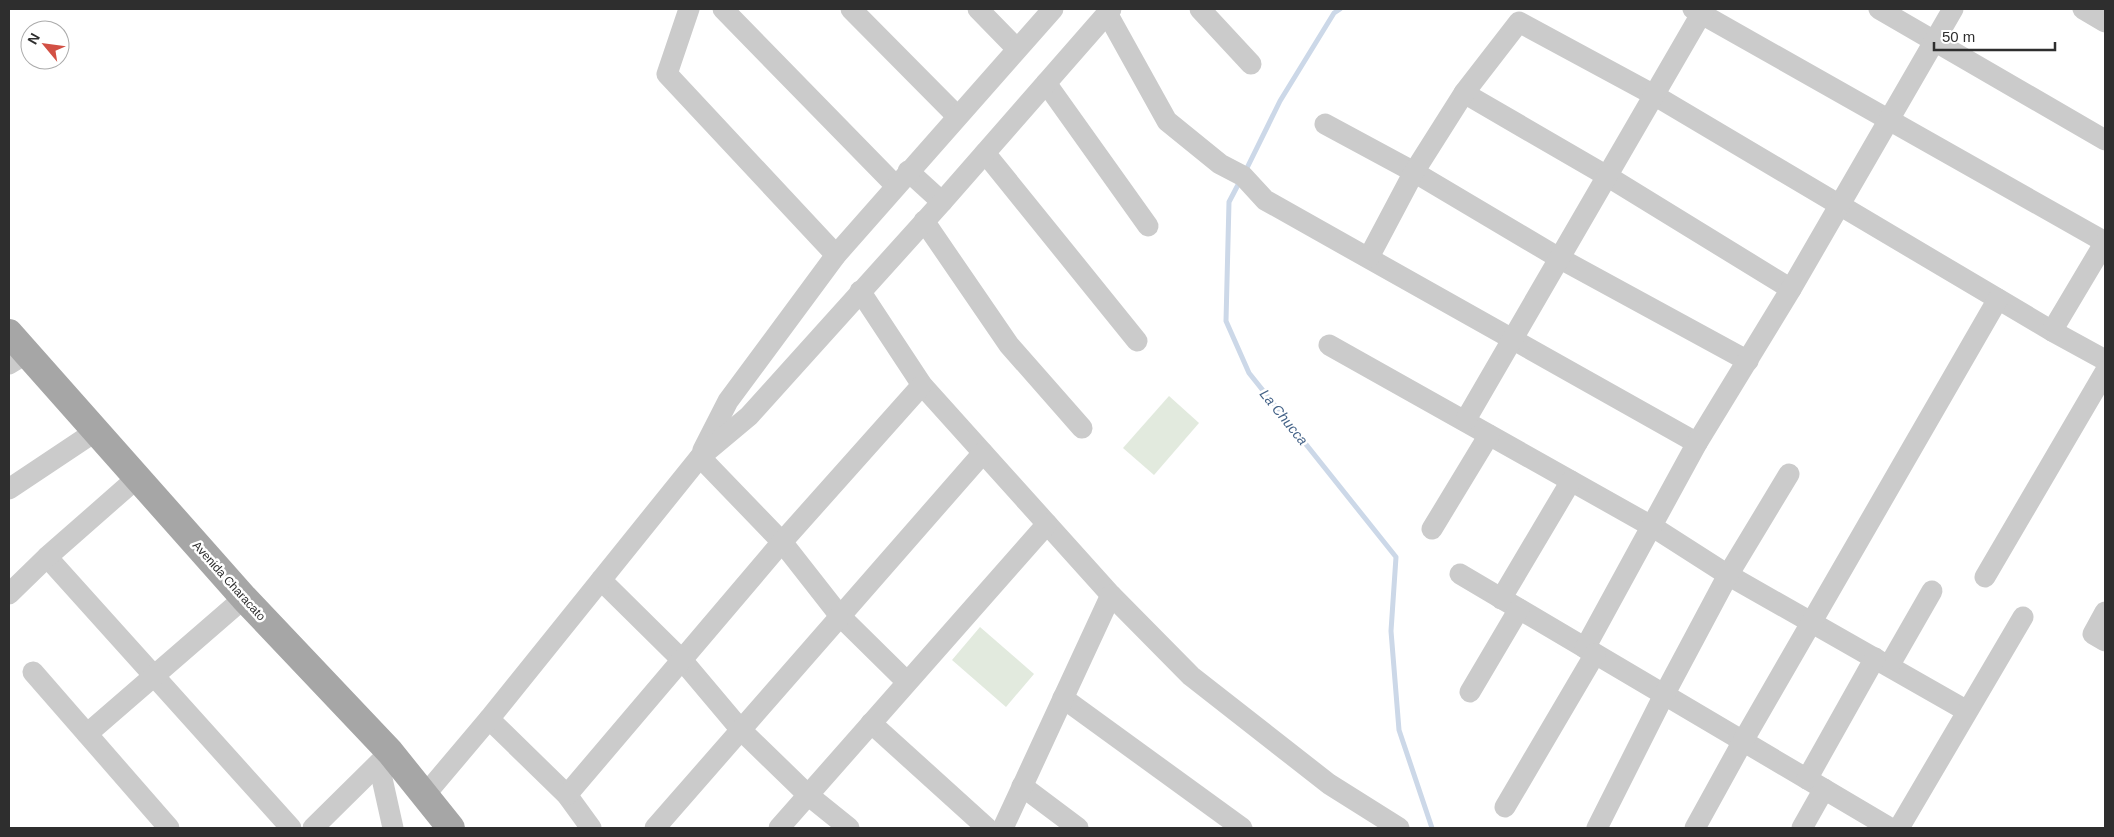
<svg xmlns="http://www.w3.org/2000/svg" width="2114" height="837" viewBox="0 0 2114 837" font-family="Helvetica,sans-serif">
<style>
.green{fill:#e2eade}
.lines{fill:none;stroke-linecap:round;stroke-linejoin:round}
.stream{stroke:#ccd8e8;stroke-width:5}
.minor{stroke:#cbcbcb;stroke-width:21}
.major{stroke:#a6a6a6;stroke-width:28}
.labels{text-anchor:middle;stroke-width:5;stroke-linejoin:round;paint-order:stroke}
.street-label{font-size:12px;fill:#2e2e2e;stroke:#fff}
.water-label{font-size:14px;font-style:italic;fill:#456388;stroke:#fff}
</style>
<rect width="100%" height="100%" fill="#fff"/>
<g class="green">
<path d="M1169 396 1199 423 1154 475 1123 448Z"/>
<path d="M980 627 1034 674 1006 707 952 660Z"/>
</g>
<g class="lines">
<g class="stream">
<path d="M1245 172 1280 101 1334 13 1340 9"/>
<path d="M1240 181 1229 202 1226 321 1249 373 1396 557 1391 631 1399 730 1432 828"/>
</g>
<g class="minor">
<path d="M689 9 667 74 836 255"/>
<path d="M723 9 895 185"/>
<path d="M851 9 957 116"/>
<path d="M978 9 1017 49"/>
<path d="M1200 9 1251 64"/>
<path d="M1693 9 2105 242"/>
<path d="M1879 9 2105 140"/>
<path d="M2083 9 2105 22"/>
<path d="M1107 13 1167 121 1220 164 1243 176 1265 200 1697 443"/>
<path d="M1046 83 1148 226"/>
<path d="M1464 93 1607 176 1791 289"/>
<path d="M1325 124 1414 172 1559 258 1748 361"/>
<path d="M985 153 1137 341"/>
<path d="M908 171 942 202"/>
<path d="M924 221 1009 345 1082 428"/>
<path d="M1369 257 1414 172 1464 93 1519 22 1654 95 2052 331 2105 360"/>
<path d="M860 291 922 385 1111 595 1191 676 1329 784 1399 828"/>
<path d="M2052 331 2105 242"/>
<path d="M1329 345 1653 527 1728 575 1967 711"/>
<path d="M9 364 27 353"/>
<path d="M1465 421 1704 9"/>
<path d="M703 450 728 401 836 255 1053 9"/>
<path d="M700 457 782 542 840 616 907 682"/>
<path d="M9 489 96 431"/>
<path d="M1432 529 1489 435"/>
<path d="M47 557 291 828"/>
<path d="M1460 574 1890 828"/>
<path d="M1985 577 2105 372"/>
<path d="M601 580 682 660 741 730 808 795 849 828"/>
<path d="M9 594 47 557 137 478"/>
<path d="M1501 599 1571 481"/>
<path d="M2105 612 2093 634 2105 641"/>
<path d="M1585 648 1697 443 1791 289 1953 9"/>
<path d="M1889 666 1932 591"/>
<path d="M33 672 169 828"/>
<path d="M1470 692 1519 609"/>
<path d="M1063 698 1242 828"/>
<path d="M489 719 567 795 591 828"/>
<path d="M871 723 987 828"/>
<path d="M87 734 244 598"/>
<path d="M379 765 393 828"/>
<path d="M1807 779 1875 658"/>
<path d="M1022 786 1078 828"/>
<path d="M567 795 782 542 922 385"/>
<path d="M424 796 489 719 700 457 749 416 942 202 1111 9"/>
<path d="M1505 807 1595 654"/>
<path d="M313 828 390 752"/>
<path d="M655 828 983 453"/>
<path d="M779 828 1047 524"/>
<path d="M1003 828 1111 595"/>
<path d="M1597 828 1664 695 1728 575 1789 474"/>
<path d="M1695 828 1743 741 1998 299"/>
<path d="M1802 828 1824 789"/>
<path d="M1899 828 2023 617"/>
</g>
<path class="major" d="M9 333 244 598 390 752 451 828"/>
</g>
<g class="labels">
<g class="street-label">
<text transform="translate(229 581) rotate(48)" y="4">Avenida Characato</text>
</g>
<g class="water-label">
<text transform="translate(1284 417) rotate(51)" y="5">La Chucca</text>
</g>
</g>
<rect width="2114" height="837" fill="none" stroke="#2e2e2e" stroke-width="20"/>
<g transform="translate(45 45) rotate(299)"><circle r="24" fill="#ffffff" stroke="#ababab"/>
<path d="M0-4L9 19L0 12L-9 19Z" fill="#d25044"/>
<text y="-8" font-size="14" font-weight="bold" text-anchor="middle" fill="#2e2e2e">N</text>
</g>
<path d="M1934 42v8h121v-8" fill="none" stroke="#2e2e2e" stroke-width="2.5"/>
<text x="1942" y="42" font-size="15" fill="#2e2e2e" stroke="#ffffff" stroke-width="4" paint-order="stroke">50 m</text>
</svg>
